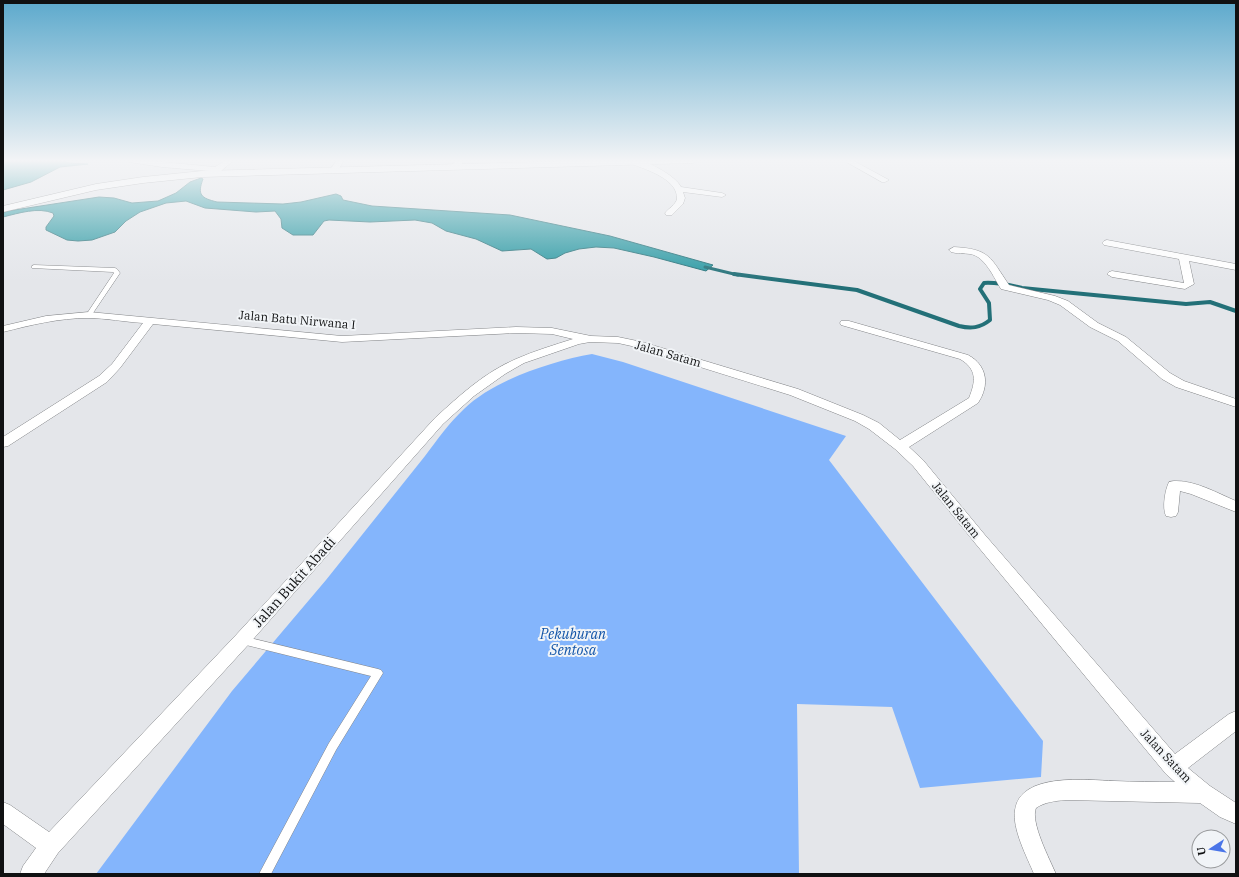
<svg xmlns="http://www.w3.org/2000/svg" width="1239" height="877" viewBox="0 0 1239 877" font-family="'IBM Plex Serif',serif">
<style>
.green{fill:#84b5fc}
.water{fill:#2b99a3;stroke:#237078}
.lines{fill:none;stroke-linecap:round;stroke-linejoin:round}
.stream-far1{stroke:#237078;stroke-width:3}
.stream{stroke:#237078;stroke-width:4}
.service-casing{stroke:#828487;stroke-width:1}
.minor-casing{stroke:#828487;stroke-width:1}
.tertiary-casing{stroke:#828487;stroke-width:1}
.service{fill:#fff;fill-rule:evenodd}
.minor{fill:#fff;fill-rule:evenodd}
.tertiary{fill:#fff;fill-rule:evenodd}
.labels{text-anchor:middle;stroke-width:4;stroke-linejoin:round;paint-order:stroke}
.street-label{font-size:12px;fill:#101112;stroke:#f1f4f7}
.near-street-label{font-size:14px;fill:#101112;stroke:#f1f4f7}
.near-park-label{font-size:14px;font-style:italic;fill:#1154a8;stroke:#f1f4f7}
</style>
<rect width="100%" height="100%" fill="#e4e6ea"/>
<path class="green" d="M592 354 623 362 846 436 829 460 1043 741 1041 777 920 788 892 707 797 704 799 874H96L232 691 326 580 425 456C437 440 449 423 464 409 494 380 552 361 592 354Z"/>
<g class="water">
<path d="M3 160H60L70 163 88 164 60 167 31 182 3 190Z"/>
<path d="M201 178 203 179C197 195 201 198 217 202L283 204 301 202 336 194 341 196 343 200 372 206 510 215 610 236 713 265 706 271 654 257 614 248 596 247 579 249 565 253 556 258 547 259 531 249 502 251 476 239 446 231 432 223 415 220 370 222 329 220 324 221 313 235H293L282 228 281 219 275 211 256 212 205 208 186 201 166 203 140 212 126 221 115 232 92 240 78 241 67 240 46 230V227L54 216 53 213C38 207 19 213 3 217V213L8 211 99 197 114 198 132 203 158 201 176 193 190 182Z"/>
</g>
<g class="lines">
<path class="stream-far1" d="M705 267 738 275"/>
<path class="stream" d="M734 274 857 290 959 326C971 329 980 328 990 320L989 303 980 289 984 283C997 282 1009 285 1022 288L1186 304 1210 302 1236 311"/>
<defs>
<g id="service">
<path d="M34 265 115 268 117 269 120 273 91 316 89 317 86 315 114 273 113 272 32 268V266Z"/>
<path d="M242 636 378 669 381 670 383 673 336 750 271 874H259L329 743 371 676 242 644 239 643 237 640 239 637Z"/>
</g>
<g id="minor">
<path d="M125 160H141L215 167 226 160H234L221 171 211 175 207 173 209 171 162 167 129 162Z"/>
<path d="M337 160H344L337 172H331L330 170Z"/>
<path d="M457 160H465L457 169H451L450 167Z"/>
<path d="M632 160C644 158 676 176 681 187L722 193 726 195 722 197 683 192 685 198 683 204 672 215H666L665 213C668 209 676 204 677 199 678 179 647 170 632 164Z"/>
<path d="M843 160H852L889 180 885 182H882Z"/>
<path d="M1107 240 1236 264V270L1189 261 1194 284 1185 289 1112 277 1107 274 1109 272 1112 271 1184 283 1179 259 1104 245 1102 243 1104 241Z"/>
<path d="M954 247C990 249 990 257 1009 285L1055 296 1068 301 1098 323 1126 337 1170 373 1184 381 1236 399V407L1176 387 1162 379 1118 341 1090 327 1060 305 1048 300 1001 289C994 278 985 256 970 254 964 253 957 254 951 252L949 250Z"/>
<path d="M89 312 342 336 516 327 552 328 591 336 618 337 642 342 798 389 863 415 879 423 900 440 969 398C976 381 977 369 960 359L841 325 840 323 841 321H849L968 355C987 365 990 385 978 403L909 447 923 460 985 535 1175 754 1229 714 1236 711V731L1188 768 1210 786 1236 803V824L1220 817 1200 803 1066 800C1055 801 1045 802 1036 808 1030 822 1050 860 1056 874H1034C1027 857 1012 829 1015 810 1020 772 1087 780 1114 781 1134 782 1155 782 1175 782L1166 774 975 543 913 466 895 449 869 429 855 421 790 395 636 347 618 343 590 342 579 344 524 363 505 374 474 396 443 424 248 645 58 853 44 874H20L23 866 36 848 3 824V802L10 805 49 832 236 635 435 418C459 396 485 372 516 359 534 351 554 345 573 339L552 334 516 333 342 342 153 324 120 368 107 382 8 446 3 447V437L99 376 112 364 143 323C125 322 106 318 88 318 59 318 31 325 3 332V326L46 316Z"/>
<path d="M1174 481C1195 480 1217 493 1236 501V512L1191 494 1180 491 1178 512 1176 516 1171 517 1166 516C1162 508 1165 490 1169 482Z"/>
</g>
<path id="tertiary" d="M609 160H698L693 163 202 177 143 183 96 190 3 212V206L96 184 143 177 202 171Z"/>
</defs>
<use href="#service" class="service-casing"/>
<use href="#minor" class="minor-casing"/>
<use href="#tertiary" class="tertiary-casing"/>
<use href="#service" class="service"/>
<use href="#minor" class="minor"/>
<use href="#tertiary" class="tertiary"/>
</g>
<linearGradient id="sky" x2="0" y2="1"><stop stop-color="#5ca9cc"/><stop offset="0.57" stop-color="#f3f4f6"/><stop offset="1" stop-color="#f3f4f6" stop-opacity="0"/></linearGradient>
<rect width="1239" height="282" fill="url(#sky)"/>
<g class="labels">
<g class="street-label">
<text transform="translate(297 320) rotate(5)" y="4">Jalan Batu Nirwana I</text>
<text transform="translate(668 354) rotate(16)" y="4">Jalan Satam</text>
<text transform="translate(956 510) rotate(51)" y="4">Jalan Satam</text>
<text transform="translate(1166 756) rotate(47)" y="4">Jalan Satam</text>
</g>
<g class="near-street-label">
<text transform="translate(294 582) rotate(-48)" y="5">Jalan Bukit Abadi</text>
</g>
<g class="near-park-label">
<text x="573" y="639">Pekuburan<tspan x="573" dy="16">Sentosa</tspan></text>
</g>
</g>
<rect width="1239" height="877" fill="none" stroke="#101112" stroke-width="8"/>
<g transform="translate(1211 849) rotate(258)"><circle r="19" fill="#f1f4f7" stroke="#97999b"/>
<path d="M0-3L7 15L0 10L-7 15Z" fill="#4a75e8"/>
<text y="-6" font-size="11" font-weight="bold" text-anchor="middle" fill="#101112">U</text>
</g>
</svg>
